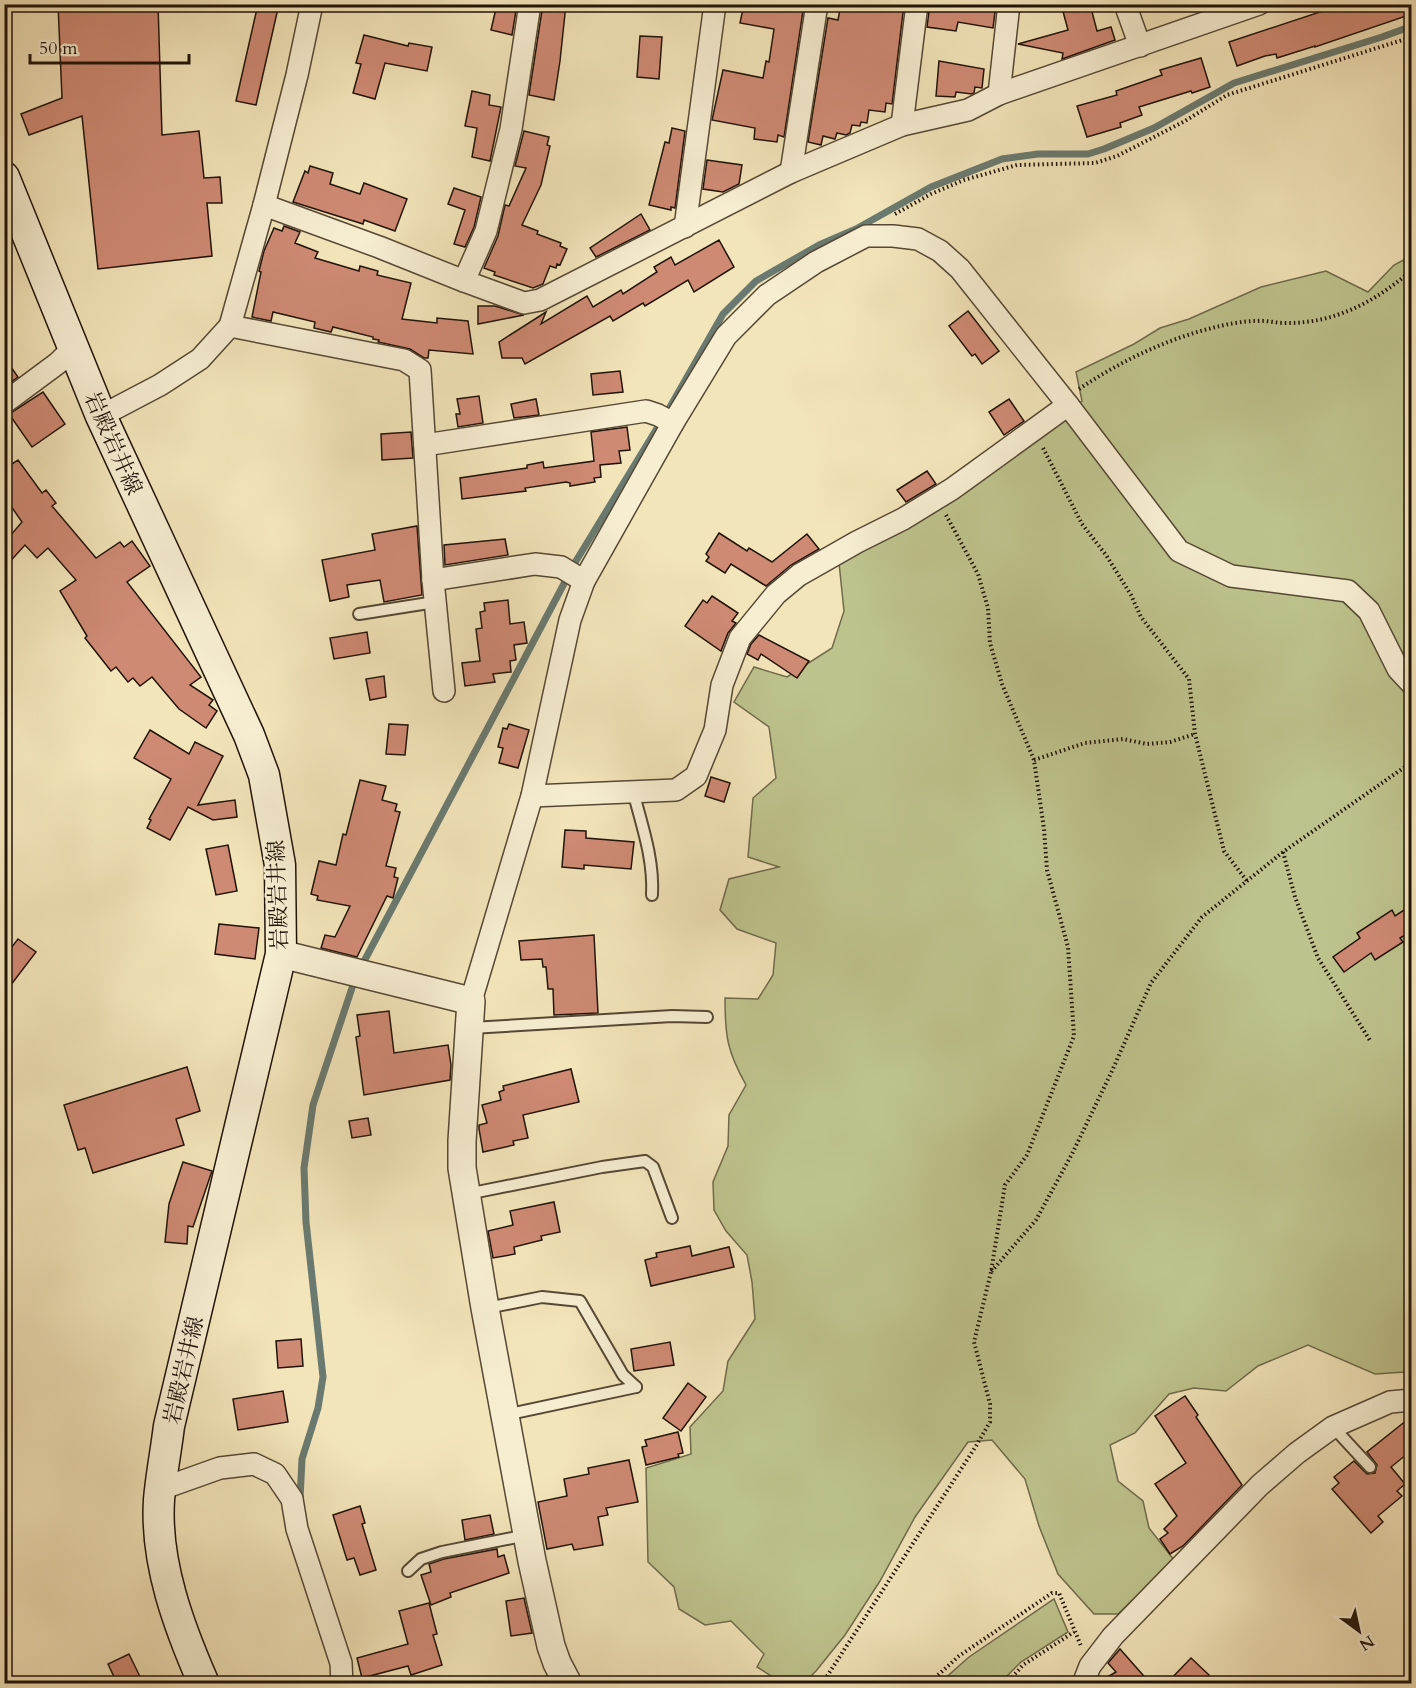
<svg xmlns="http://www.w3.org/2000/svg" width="1416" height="1688" viewBox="0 0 1416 1688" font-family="Cardo,'Noto Serif JP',serif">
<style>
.green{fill:#bec38d;stroke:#6f6b4a;stroke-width:1.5}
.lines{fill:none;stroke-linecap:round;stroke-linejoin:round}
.stream{stroke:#6a7a70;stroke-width:7}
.building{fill:#cf8a74;stroke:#201308;stroke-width:1.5}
.service-casing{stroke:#554834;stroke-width:14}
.minor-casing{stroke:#554834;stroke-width:24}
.tertiary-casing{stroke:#554834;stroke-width:30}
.secondary-casing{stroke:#201308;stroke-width:33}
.path{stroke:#201308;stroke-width:4;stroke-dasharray:1.5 3;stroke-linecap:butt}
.service{stroke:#f7eed2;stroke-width:10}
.minor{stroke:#f7eed2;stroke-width:21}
.tertiary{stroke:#f7eed2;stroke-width:27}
.secondary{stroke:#f7eed2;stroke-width:30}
.labels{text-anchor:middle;stroke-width:4.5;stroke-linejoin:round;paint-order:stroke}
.street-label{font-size:22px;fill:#201308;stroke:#f7eed2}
</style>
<rect width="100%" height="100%" fill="#f3e5ba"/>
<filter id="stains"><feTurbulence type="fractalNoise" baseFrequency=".00333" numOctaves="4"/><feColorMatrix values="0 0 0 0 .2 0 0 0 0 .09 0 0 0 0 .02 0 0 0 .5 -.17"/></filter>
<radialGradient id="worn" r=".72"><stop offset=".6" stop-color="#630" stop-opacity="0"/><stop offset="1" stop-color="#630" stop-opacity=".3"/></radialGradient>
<g class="green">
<path d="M1411 256V1367L1405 1372 1375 1374 1308 1345 1258 1366 1226 1391 1194 1388 1169 1394 1135 1433 1110 1445 1118 1481 1143 1501 1149 1528 1174 1560 1118 1614H1094L1058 1574 1039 1526 1025 1479 992 1440 968 1442 915 1517 880 1581 845 1635 816 1671 804 1683H782L757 1667 764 1654 731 1621 705 1625 679 1609 674 1587 648 1562 646 1468 691 1454 690 1427 723 1391 728 1361 755 1319 752 1282 747 1255 726 1231 714 1210 713 1182 728 1146 729 1115 746 1085C727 1051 725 1036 725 998L758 999 773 975 776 943 737 929 720 910 729 879 779 867 748 857 753 798 776 778 769 727 734 702 754 667 787 677 832 648 844 611 839 563 1027 440 1082 401 1076 372 1134 344 1160 328 1189 319 1261 287 1326 271 1368 292 1394 265Z"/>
<path d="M1054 1599 1068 1632 1021 1662 1000 1683 944 1684 941 1682 969 1657Z"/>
</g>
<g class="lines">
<g class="stream">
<path d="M360 969 576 561 670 407 723 314 756 281 819 245 856 229 931 187 1002 159 1038 154H1088L1104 149 1154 128 1234 83 1382 37 1412 26"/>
<path d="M300 1499 302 1459 318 1408 323 1377 306 1222 304 1168 313 1105 355 979"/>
</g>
</g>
<g class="building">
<path d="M58 4H158L162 135 199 131 204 178 220 177 222 203H207L212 256 98 269 82 116 29 135 21 114 62 98Z"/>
<path d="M258 4H279L256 105 236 101Z"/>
<path d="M497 4H517L512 35 491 30Z"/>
<path d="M543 4H566L560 61 554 100 529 95Z"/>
<path d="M744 4 774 10 775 4H804L784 137 778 135 777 142 754 139 755 128 712 120 723 70 763 78 766 61 769 62 774 29 740 23Z"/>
<path d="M841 4 874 10 875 4H904L892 104 886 103 885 112 869 110 867 123 861 122 860 126 852 125 850 133 846 135 837 133 835 139 823 136 821 145 808 142 828 18 838 20Z"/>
<path d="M930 4H996L993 28 958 22 956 31 927 27Z"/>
<path d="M1061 4H1090L1097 31 1111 27 1115 40 1062 59 1063 53 1018 44 1068 30Z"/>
<path d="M1344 4H1412V14L1315 47V46L1277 58 1276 54 1265 56 1237 66 1229 42Z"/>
<path d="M364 35 408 46 409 43 432 47 427 71 385 63 375 99 353 93 361 64 356 63Z"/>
<path d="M640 36 662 37 659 79 637 77Z"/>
<path d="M1201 58 1210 87 1192 93 1191 91 1139 107 1142 115 1120 123 1121 127 1087 137 1077 106 1117 95 1116 91 1162 75 1160 70Z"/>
<path d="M939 61 984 69 982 88 975 87 974 93 972 94 956 92 955 97 936 96Z"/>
<path d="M472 91 490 95 489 105 501 107 490 161 472 157 477 128 465 126Z"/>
<path d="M672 128 685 131 675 208 671 207V210L649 205 665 142 669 143Z"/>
<path d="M524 131 549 137 547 145 550 146 541 185 522 225 538 231 537 234 561 243 560 246 567 249 560 265 557 264 556 268 550 266 543 284 533 288 494 275 495 272 484 268 498 236 505 205 509 206 526 168 515 166Z"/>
<path d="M707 160 742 165 739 184 723 192 703 189Z"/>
<path d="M310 166 333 173 330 184 360 194 364 183 407 199 395 231 364 220 363 224 293 202 305 171 308 173Z"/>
<path d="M454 188 481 197 474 227 465 247 454 244 465 210 448 204Z"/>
<path d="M641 214 650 230 596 257 590 248Z"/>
<path d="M284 226 300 232 295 243 318 252 315 258 359 271 360 266 378 271 377 275 411 283 402 319 437 323V318L468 321 473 354 429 350 428 358H424L410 349 378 342 379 340 373 339V337L333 327 331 332 314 328 315 322 273 312 271 321 252 317 261 272 259 271 264 251 274 228 282 231Z"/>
<path d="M719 240 734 267 694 292 688 280 645 306 643 303 613 321 610 316 525 364 522 358H502L499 342 546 312 541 324 587 296 593 307 621 290 623 294 657 272 654 267 671 257 675 265Z"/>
<path d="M478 306H495L524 315 478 324Z"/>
<path d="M968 311 999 351 982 364 975 354 972 356 949 326Z"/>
<path d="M4 357 18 377 4 387Z"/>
<path d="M620 371 623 392 593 395 591 374Z"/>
<path d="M43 392 65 424 32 447 9 414Z"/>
<path d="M479 396 483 423 458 427 456 414H460L457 399Z"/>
<path d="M536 399 539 415 514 418 511 404Z"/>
<path d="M1009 399 1024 421 1004 435 989 412Z"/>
<path d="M627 427 630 450 619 451 621 463 600 465 601 477 594 478 595 482 570 486V483L566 482 525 488 526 491 462 499 460 478 527 468V465L543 462 544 468 594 461 591 432Z"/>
<path d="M411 432 413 458 382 460 381 434Z"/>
<path d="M18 460 42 493 46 490 56 503 52 506 96 558 120 542 124 547 132 541 150 566 127 582 201 677 190 685 213 700 209 705 217 711 206 728 179 709 152 677 140 686 133 678 128 682 116 667 111 671 85 638 87 636 60 591 76 580 48 548 37 558 25 545 4 568V543L22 522 4 496V469Z"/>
<path d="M927 471 936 484 906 502 897 490Z"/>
<path d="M417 526 422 595 384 602 380 580 347 585 349 597 330 601 322 560 375 550 372 534Z"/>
<path d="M719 533 747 551 749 548 772 562 807 534 819 549 791 565 766 586 731 564 725 573 706 561 709 557 706 554Z"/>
<path d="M505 539 508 555 445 565 444 545Z"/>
<path d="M712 596 738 613 732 621 736 623 728 633 721 651 685 626 703 600 707 603Z"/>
<path d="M508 600 510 624 524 622 527 643 514 645 516 660 510 661 511 672 493 674 495 682 465 686 462 663 480 661 476 629 482 628 480 612 485 611 484 603Z"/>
<path d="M367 632 370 653 334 659 330 638Z"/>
<path d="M759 635 809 661 797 678 761 654 758 660 747 654 751 644Z"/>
<path d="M384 676 386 697 370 700 366 679Z"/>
<path d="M389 724 408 725 405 755 386 754Z"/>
<path d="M509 724 529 730 518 768 499 763 503 748 498 747 503 728 507 729Z"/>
<path d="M150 730 189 754 195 742 223 756 198 805 235 800 237 817 213 820 188 807 170 840 147 828 151 820 149 819 171 779 134 758Z"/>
<path d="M711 777 730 783 724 802 705 796Z"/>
<path d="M360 780 386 786 382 800 397 804 395 811 400 812 386 866 396 868 394 877 398 878 393 898 387 896 357 957 321 948 325 935 335 937 350 906 317 900 318 896 311 894 319 861 336 865 343 834 346 835Z"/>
<path d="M565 830 586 831V838L634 842 631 869 584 865V869L562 867Z"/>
<path d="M228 845 237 891 216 895 206 849Z"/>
<path d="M1412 905V931L1400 938 1403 942 1375 960 1371 953 1344 972 1333 957 1360 938 1357 933 1392 910 1395 916Z"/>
<path d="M219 924 259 928 255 959 215 954Z"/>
<path d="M594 935 598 1013 554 1015 553 989H548L546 967H543L542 959 521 960 519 941Z"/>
<path d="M18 939 36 952 4 994V957Z"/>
<path d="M389 1011 394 1053 448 1045 451 1065 450 1080 364 1095 356 1037 360 1036 357 1015Z"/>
<path d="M187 1067 200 1111 176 1119 184 1145 93 1173 85 1148 78 1150 64 1105Z"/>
<path d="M571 1069 579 1102 523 1115 528 1138 513 1141 514 1145 483 1152 479 1129V1125L487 1123 482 1105 501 1100 499 1092 504 1090 503 1086Z"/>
<path d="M368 1118 371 1135 352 1138 349 1121Z"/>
<path d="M183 1162 212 1171 193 1227 188 1226 187 1244 165 1242 169 1204Z"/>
<path d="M554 1202 560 1232 541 1236 542 1240 514 1247 515 1254 493 1258 488 1231 513 1225 510 1211Z"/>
<path d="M690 1246 692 1256 729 1247 734 1267 651 1286 645 1260 657 1257 656 1253Z"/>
<path d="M301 1339 303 1366 278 1368 276 1341Z"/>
<path d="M670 1342 674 1365 634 1371 631 1349Z"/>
<path d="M688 1383 706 1397 681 1431 663 1418Z"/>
<path d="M283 1391 288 1422 238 1430 233 1399Z"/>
<path d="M1185 1396 1198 1415 1196 1417 1242 1485 1183 1546 1170 1554 1160 1539 1168 1533 1164 1529 1177 1516 1155 1484 1186 1463 1155 1416Z"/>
<path d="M1412 1416V1450L1391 1467 1405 1484 1397 1491 1402 1496 1378 1516 1383 1522 1371 1533 1332 1489 1339 1483 1334 1477 1354 1461 1367 1474 1375 1473 1377 1465 1367 1452Z"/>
<path d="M678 1432 683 1453 678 1454 679 1457 646 1465 642 1447 647 1446 645 1440Z"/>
<path d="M629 1460 638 1502 606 1508 608 1515 598 1517 603 1545 574 1550 572 1544 547 1549 538 1502 567 1496 564 1479 589 1474 588 1468Z"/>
<path d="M360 1506 365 1523 362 1524 376 1570 360 1575 354 1558 347 1560 333 1515Z"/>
<path d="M490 1515 494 1534 465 1540 462 1520Z"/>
<path d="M497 1549 498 1557 504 1555 509 1573 450 1593 451 1597 431 1605 421 1575 431 1572 429 1564 444 1559Z"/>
<path d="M524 1598 532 1633 511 1636 506 1601Z"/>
<path d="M429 1603 437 1634 433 1635 442 1665 411 1675 408 1666 362 1678 357 1658 408 1644 399 1611Z"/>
<path d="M1120 1649 1150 1683H1097L1116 1672 1108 1663Z"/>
<path d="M129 1654 143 1683H117L108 1664Z"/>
<path d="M1191 1658 1209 1675 1201 1683H1167Z"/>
</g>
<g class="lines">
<defs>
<g id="service">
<path d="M359 614 435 602"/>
<path d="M633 791C642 826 654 859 652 895"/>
<path d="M471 1028 672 1016 707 1017"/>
<path d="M467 1194 602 1167 645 1161 653 1167 672 1218"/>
<path d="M487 1308 542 1297 580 1301 623 1375 636 1387"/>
<path d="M505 1415 636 1387"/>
<path d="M1333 1427 1370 1467"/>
<path d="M408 1571 421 1559 442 1552 527 1535"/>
</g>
<g id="minor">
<path d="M1125 4 1140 46"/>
<path d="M999 94 1009 4"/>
<path d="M902 125 917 4"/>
<path d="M791 172 817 4"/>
<path d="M264 205 379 247 464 281 524 303 540 300 791 172 902 125 968 110 999 94 1259 4"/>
<path d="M685 227 715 4"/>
<path d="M464 281 486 231 511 129 530 4"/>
<path d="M230 326 404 360 420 370 433 580 444 691"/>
<path d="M4 403 58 363 73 348"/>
<path d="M101 416 160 385 200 359 230 326 264 205 297 75 312 4"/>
<path d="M425 445 646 411 658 415 673 423"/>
<path d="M433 580 535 564 561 567 584 581"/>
<path d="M532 796 676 790 696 776 715 730 722 685 740 638 776 594 799 575 857 542 903 519 952 489 1068 405"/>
<path d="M471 1001 532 796 570 620 584 581 673 423 726 336 767 295 816 262 866 236H893L918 239 940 251 960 269 1068 405 1179 551 1231 576 1348 591 1369 611 1398 669 1412 684"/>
<path d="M161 1489 220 1468 254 1464 275 1474 292 1499 297 1529 341 1663 342 1684"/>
<path d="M1083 1684 1090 1666 1113 1636 1260 1485 1297 1453 1333 1427 1390 1402 1412 1400"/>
</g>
<path id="tertiary" d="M281 954 471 1001 462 1141V1168L485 1308 532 1561 551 1646 557 1663 568 1684"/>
<path id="secondary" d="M4 177 101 416 249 735 264 775 280 865 281 954 169 1426C166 1451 161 1476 159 1500 155 1563 179 1627 204 1684"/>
</defs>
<use href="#service" class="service-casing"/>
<use href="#minor" class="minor-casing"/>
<use href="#tertiary" class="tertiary-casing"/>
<use href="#secondary" class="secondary-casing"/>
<g class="path">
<path d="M895 214 931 194 964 180 1017 165 1095 163 1117 156 1185 121 1227 95 1412 37"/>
<path d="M1079 389C1121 361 1166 339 1216 327 1228 324 1244 321 1257 321 1266 320 1275 323 1284 323 1334 324 1375 302 1412 270"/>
<path d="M1043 448 1082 524 1106 555 1131 595 1141 617 1189 679 1195 734 1224 851 1247 881"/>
<path d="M946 515 978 574 988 608 990 643 1002 684 1034 760 1044 829 1047 870 1068 947 1074 1036 1027 1155 1005 1185 991 1272 1036 1220 1072 1154 1112 1071 1151 983 1202 917 1283 852 1412 762"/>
<path d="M1034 760 1085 743 1123 739 1147 744 1170 742 1195 734"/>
<path d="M1283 852 1295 897 1318 958 1371 1042"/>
<path d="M822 1684 976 1446 990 1422V1404L974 1342 991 1272"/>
<path d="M928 1684 959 1656 1052 1593H1059L1081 1646"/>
<path d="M1006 1684 1023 1665 1074 1632"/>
<path d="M1400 1684H1402"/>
</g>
<use href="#service" class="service"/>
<use href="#minor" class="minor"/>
<use href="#tertiary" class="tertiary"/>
<use href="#secondary" class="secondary"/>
</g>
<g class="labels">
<g class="street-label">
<text transform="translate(114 443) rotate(66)" y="8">岩殿岩井線</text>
<text transform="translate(277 895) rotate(-92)" y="8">岩殿岩井線</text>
<text transform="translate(183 1370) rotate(-77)" y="8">岩殿岩井線</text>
</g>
</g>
<rect width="1416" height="1688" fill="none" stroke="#f3e5ba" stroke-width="24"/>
<rect x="6" y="6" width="1404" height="1676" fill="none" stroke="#201308" stroke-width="3"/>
<rect x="12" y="12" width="1392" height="1664" fill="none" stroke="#201308" stroke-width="1.5"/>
<g transform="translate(1359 1631) rotate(147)" stroke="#f7eed2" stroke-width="4.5" paint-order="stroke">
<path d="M0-4.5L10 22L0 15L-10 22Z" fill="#201308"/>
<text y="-9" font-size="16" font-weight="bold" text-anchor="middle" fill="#201308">N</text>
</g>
<path d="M30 54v9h159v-9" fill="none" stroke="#201308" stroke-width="3"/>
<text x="39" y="54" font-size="18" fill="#201308" stroke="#f7eed2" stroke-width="4.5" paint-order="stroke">50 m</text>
<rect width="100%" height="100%" filter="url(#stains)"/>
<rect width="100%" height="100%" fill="url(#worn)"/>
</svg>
